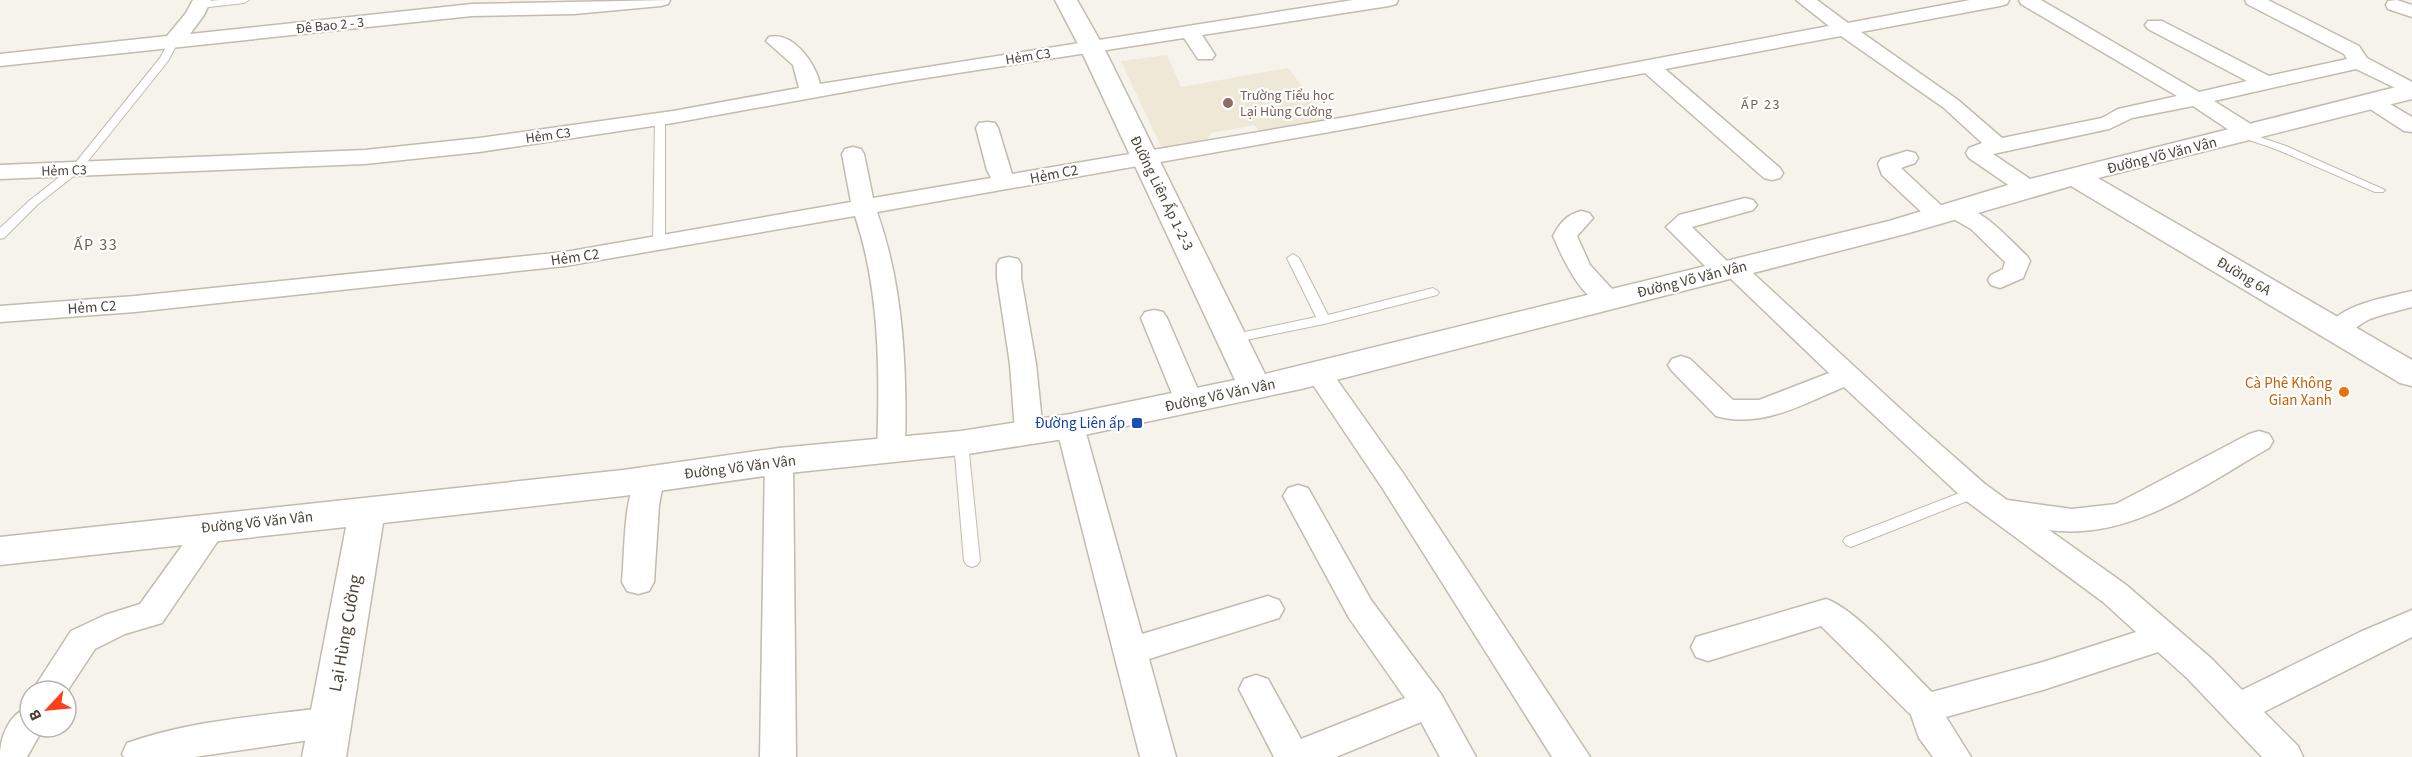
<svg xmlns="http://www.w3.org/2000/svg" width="2412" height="757" viewBox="0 0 2412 757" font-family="'Source Sans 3',sans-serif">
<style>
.education{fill:#efe8d6}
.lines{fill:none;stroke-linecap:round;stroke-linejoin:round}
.service-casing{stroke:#c2bbae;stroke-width:2}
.minor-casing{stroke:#c2bbae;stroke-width:3}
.tertiary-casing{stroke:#c2bbae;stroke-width:3}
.service{fill:#fff;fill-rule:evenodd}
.minor{fill:#fff;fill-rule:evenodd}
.tertiary{fill:#fff;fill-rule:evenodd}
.education-dot{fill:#8d6e63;stroke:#fff;stroke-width:2}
.food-dot{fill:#e8710a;stroke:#fff;stroke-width:2}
.transit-dot{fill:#1a4fb4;stroke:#fff;stroke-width:2}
.labels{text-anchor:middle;stroke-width:4.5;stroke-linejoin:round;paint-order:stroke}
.far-street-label{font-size:14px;fill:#4b4439;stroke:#fff}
.far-education-label{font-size:14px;fill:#785e54;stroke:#fff;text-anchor:start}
.far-neighbourhood-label{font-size:14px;letter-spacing:1.5px;fill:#6e6250;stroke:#fff}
.street-label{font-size:15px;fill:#4b4439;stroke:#fff}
.food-label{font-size:15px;fill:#c56008;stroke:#fff;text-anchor:end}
.transit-label{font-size:15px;fill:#164399;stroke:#fff;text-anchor:end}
.neighbourhood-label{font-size:16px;letter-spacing:1.5px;fill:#6e6250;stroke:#fff}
.near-street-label{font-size:18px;fill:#4b4439;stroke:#fff}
</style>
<rect width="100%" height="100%" fill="#f6f3ec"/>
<path class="education" d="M1167 55 1181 87 1288 68 1328 119 1260 131 1254 125 1211 133 1207 140 1161 147 1121 61Z"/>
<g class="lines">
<defs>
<g id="service">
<path d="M219 0H249L244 3 200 8 195 5 200 2Z"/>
<path d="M173 39 178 42 168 61 80 171 37 205 4 238 0 239V228L29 201 72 167 160 58 170 40Z"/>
<path d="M660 116 665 119V244L659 248 653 244 655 119Z"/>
<path d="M2242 131 2286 146 2385 190 2383 192H2375L2278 150 2238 136 2237 134Z"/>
<path d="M1293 254 1299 258 1328 315 1433 288 1439 292 1437 295 1324 324 1231 343 1226 342 1224 339 1226 336 1316 317 1287 258Z"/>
<path d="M961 438 966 439 968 443 980 561 977 565 972 567 967 565 964 561 954 443 956 439Z"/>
<path d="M1975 487 1980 488 1982 492 1980 496 1856 545 1851 547 1846 545 1843 541 1846 537Z"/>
</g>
<g id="minor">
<path d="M193 0H211L204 15 190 34 472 4 670 0 668 4 661 6 574 14 472 16 0 66V54L167 36 186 13Z"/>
<path d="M1353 0H1398L1396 4 1389 6 1202 35 1215 55 1212 59H1198L1184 38 900 82 673 123 479 152 365 164 0 179V165L365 150 479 138 673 111 799 88 793 65 766 41 769 37C793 31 816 64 820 84Z"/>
<path d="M1796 0H1817L1848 23 1970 0H2009L2007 4 2000 6 1861 32 1958 100 2002 138 2102 118 2118 109 2177 96 2021 4 2019 0H2041L2199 92 2247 81 2148 29 2145 25 2148 21H2162L2269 76 2347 59 2344 54 2247 4 2245 0H2268L2359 46 2367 58 2412 82V96L2356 69 2214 101 2257 128 2260 133 2257 138 2249 139 2241 138 2193 106 2132 118 2109 129 1993 154 2036 183 2039 188 2036 193 2028 195 2020 193 1969 158 1966 153 1969 148 1982 143 1944 108 1841 36 1665 69 1780 168 1783 173 1780 178 1772 180 1764 178 1645 73 1352 128 877 212C904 287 907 372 905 451L901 458 891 461 881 458 877 451C880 374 880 290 855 216L565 266 135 312 0 322V306L135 296 565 252 851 202 842 154 845 149 853 147 861 149 864 154 873 198 991 178 987 170 976 128 979 123 987 122 995 123 998 128 1012 174 1352 116 1829 26Z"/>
<path d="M2397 0 2412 5V17L2388 9 2386 5 2388 1Z"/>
<path d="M2371 95 2378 97 2412 117V132L2404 131 2364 105 2361 101 2364 97Z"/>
<path d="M1907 151 1915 153 1918 158 1915 163 1901 168 1945 209 1948 206C1975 199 2008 238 2027 256L2030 261 2023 278 2000 288 1991 285 1988 280 1991 275 2003 269 2005 262 1971 229 1950 217 1947 221 1939 223 1931 221 1882 175 1878 164 1881 159Z"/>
<path d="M1745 198 1753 200 1757 205 1753 210 1692 227 1729 263 1743 264 1918 425 1985 484 2007 500 2072 509 2116 504 2249 434 2259 431 2269 434 2273 441 2269 448C2200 487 2131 541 2049 530L2125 584 2212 659 2242 690 2360 632 2412 610V637L2264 712 2298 746 2303 757H2262L2188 679 2158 652 2043 690 1946 717 1971 757H1933L1919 738 1911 715 1821 626 1708 661 1696 657 1691 647 1696 637 1826 599C1856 609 1907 668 1932 692L2043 662 2136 632 2103 602 1965 500 1844 387C1803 404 1762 429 1716 416L1672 371 1668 365 1672 359 1681 356 1690 359 1733 400H1759L1829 373 1730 278 1716 277 1666 227 1679 215Z"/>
<path d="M1581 211 1589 213 1593 218 1577 236 1590 265 1622 300 1618 306C1587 314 1563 259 1553 236 1560 223 1566 215 1581 211Z"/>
<path d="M1009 257 1018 259 1021 264V278L1036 364 1043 432 1039 439 1029 442 1019 439 1015 432 1010 364 997 278V264L1000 259Z"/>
<path d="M2412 291V307C2398 311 2383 314 2370 319 2354 326 2347 341 2328 336L2324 330C2341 304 2384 298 2412 291Z"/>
<path d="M1154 310 1163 312 1167 318 1203 401 1199 408 1189 410 1179 408 1175 401 1141 318 1145 312Z"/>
<path d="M1318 364 1328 367 1403 473 1590 757H1552L1383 489 1305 373 1308 367Z"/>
<path d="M1070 416 1080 419 1084 426 1142 634 1268 596 1279 600 1284 609 1279 618 1149 659 1176 757H1140L1056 426 1060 419Z"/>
<path d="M779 451 789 454 793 461 796 757H760L765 461 769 454Z"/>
<path d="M649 468 659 472 664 479 659 505 654 582 649 591 638 594 627 591 622 582C625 550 623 499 639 472Z"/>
<path d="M1298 485 1308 488 1371 600 1441 694 1476 757H1440L1421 722 1336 757H1274L1239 689 1244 679 1256 675 1268 679 1301 739 1405 698 1349 618 1283 496 1288 488Z"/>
<path d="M213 515 224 518 228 526 162 623 125 634 95 649 66 693V691H32L71 631 105 615 140 604 202 518Z"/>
<path d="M30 706V727H44L27 757H0C0 736 9 714 30 706Z"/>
<path d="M330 707 342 711 347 722 342 733 330 737 194 757H124L122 754 127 743C191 720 263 716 330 707Z"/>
</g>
<path id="tertiary" d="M1055 0H1077L1103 46 1265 374 1889 221 2018 182 2412 83V99L2098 178 2412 360V386L2400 383 2071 186 1909 233 1301 389 1070 438 961 455 779 474 623 496 383 523 346 757H302L346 527 0 565V537L623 470 779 448 961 431 1070 414 1235 380 1079 46Z"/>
</defs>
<use href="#service" class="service-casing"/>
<use href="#minor" class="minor-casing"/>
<use href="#tertiary" class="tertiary-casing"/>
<use href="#service" class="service"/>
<use href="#minor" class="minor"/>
<use href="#tertiary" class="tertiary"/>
</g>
<circle class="education-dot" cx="1228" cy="103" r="6"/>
<circle class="food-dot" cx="2344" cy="392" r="6"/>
<rect class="transit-dot" x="1131" y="417" width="12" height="12" rx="3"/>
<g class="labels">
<g class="far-street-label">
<text transform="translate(330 25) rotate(-6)" y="5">Đê Bao 2 - 3</text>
<text transform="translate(1028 56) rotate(-9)" y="5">Hẻm C3</text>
<text transform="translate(548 135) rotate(-8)" y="5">Hẻm C3</text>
<text transform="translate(64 170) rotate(-2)" y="5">Hẻm C3</text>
</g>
<g class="far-education-label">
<text x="1240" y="100">Trường Tiểu học<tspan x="1240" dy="16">Lại Hùng Cường</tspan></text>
</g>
<g class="far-neighbourhood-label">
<text x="1761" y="109">ẤP 23</text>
</g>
<g class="street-label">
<text transform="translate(2162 155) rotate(-14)" y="5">Đường Võ Văn Vân</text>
<text transform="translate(1054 174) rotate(-11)" y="5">Hẻm C2</text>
<text transform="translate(1162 193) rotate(64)" y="5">Đường Liên Ấp 1-2-3</text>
<text transform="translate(575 257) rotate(-8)" y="5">Hẻm C2</text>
<text transform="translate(2244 276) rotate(31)" y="5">Đường 6A</text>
<text transform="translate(1692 279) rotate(-14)" y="5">Đường Võ Văn Vân</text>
<text transform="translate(92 307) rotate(-4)" y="5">Hẻm C2</text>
<text transform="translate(1220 395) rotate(-12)" y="5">Đường Võ Văn Vân</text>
<text transform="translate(740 467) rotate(-7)" y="5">Đường Võ Văn Vân</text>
<text transform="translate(257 522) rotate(-6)" y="5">Đường Võ Văn Vân</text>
</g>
<g class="food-label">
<text x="2332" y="388">Cà Phê Không<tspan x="2332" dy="17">Gian Xanh</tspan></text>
</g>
<g class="transit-label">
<text x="1125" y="428">Đường Liên ấp</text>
</g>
<g class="neighbourhood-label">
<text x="96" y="250">ẤP 33</text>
</g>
<g class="near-street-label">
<text transform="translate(345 633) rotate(-80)" y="6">Lại Hùng Cường</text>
</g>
</g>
<g transform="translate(48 709) rotate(244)"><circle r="28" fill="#ffffff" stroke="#b7b4b0" stroke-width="1.5"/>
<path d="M0-4.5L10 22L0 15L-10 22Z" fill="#fc3f1d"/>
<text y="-9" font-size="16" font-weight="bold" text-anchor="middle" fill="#4b4439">B</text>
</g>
</svg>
